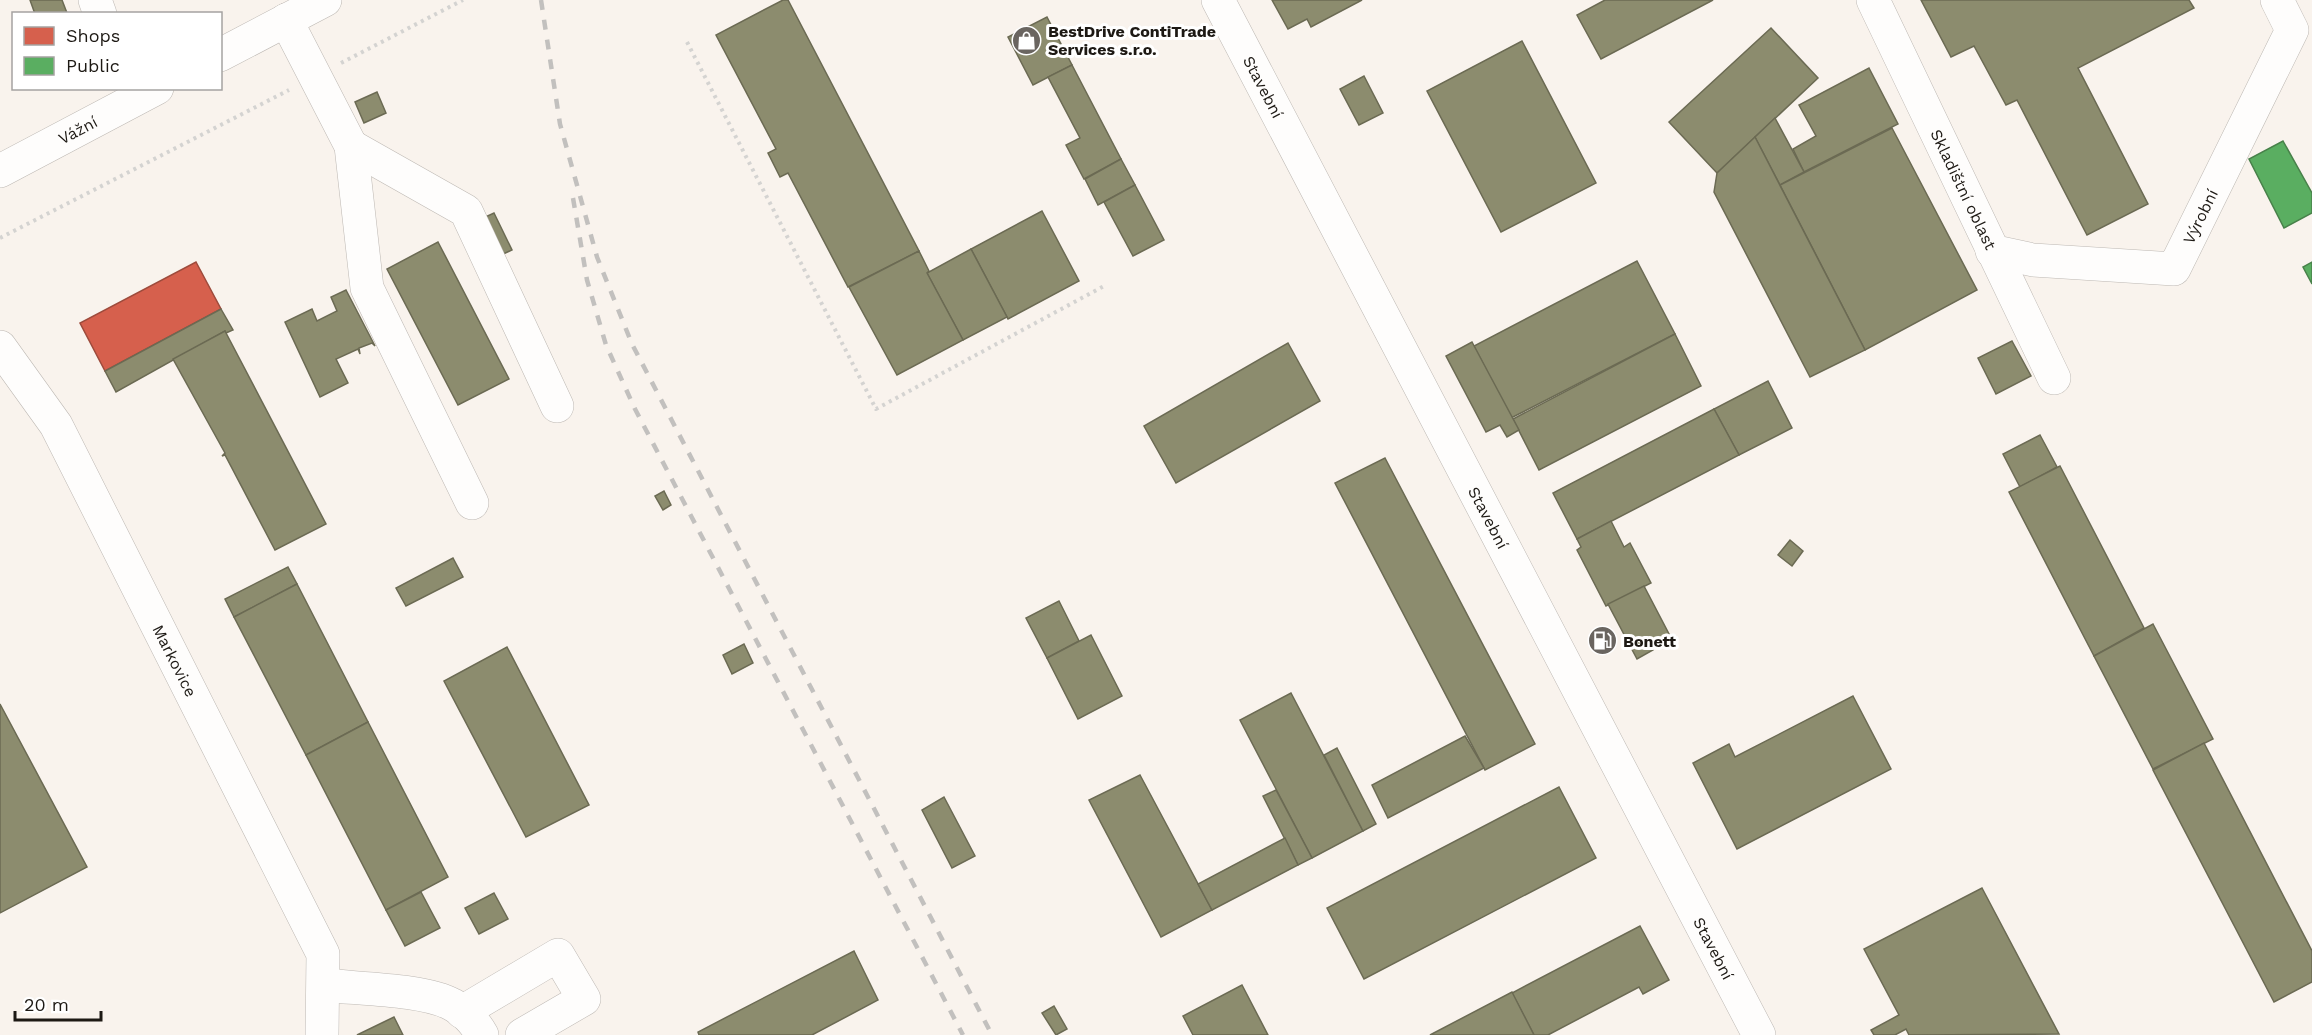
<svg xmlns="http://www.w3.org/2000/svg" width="2312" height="1035" viewBox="0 0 2312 1035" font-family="'Work Sans',sans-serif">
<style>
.shops{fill:#d6604d;stroke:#9e4b3c;stroke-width:1.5}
.public{fill:#5aae61;stroke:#48814a;stroke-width:1.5}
.industry{fill:#8c8c6e;stroke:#6b6a53;stroke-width:1.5}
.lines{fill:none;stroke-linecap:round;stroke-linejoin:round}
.minor-casing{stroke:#bdb8b3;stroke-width:34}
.path{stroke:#d4d3d1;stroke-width:4;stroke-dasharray:3 4.5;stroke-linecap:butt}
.minor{stroke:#fefdfc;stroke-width:33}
.rail{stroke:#c2c0be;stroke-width:4.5;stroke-dasharray:10 10;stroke-linecap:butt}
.labels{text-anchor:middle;stroke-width:6;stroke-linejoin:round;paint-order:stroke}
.poi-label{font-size:16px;font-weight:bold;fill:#1d1914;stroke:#fff;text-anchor:start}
.street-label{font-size:16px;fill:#1d1914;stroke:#fff}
</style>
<rect width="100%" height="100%" fill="#f9f3ed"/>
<path class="shops" d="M196 262 221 309 105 371 80 323Z"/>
<g class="public">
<path d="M2283 141 2312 193V213L2284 228 2249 159Z"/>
<path d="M2312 262V284L2303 267Z"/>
</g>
<g class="industry">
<path d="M30 0H62L67 13 35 14Z"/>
<path d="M783 0H788L919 251 848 287 788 173 780 177 768 153 776 149 716 35Z"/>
<path d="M1272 0H1362L1311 27 1307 19 1288 29Z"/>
<path d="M1605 0H1713L1601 59 1577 15Z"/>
<path d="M1921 0H2189L2194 8 2078 68 2148 204 2087 235 2017 100 2006 105 1974 46 1951 57Z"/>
<path d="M1047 17 1072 65 1033 85 1008 37Z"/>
<path d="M1771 28 1818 78 1717 173 1669 122Z"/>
<path d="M1522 41 1596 183 1501 232 1427 91Z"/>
<path d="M1072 65 1121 159 1084 179 1066 145 1080 138 1048 77Z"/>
<path d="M1869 68 1898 124 1804 172 1793 149 1816 136 1799 105Z"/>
<path d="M1364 76 1383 113 1359 125 1340 89Z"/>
<path d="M377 92 386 113 364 123 355 102Z"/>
<path d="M1775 118 1804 172 1780 185 1755 137Z"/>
<path d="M1892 128 1977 290 1865 350 1780 185Z"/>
<path d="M1755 137 1865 350 1810 377 1714 192 1717 173Z"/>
<path d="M1121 159 1135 185 1098 205 1085 179Z"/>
<path d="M1135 185 1164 240 1133 256 1104 202Z"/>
<path d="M1042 211 1079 281 1008 319 971 249Z"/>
<path d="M494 213 512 250 501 255 483 218Z"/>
<path d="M438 242 509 379 458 405 387 269Z"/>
<path d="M971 249 1007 317 963 340 927 273Z"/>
<path d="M919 251 929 271 927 273 963 340 897 375 849 287Z"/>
<path d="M1637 261 1675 334 1511 418 1474 346Z"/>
<path d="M346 290 375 346 372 343 359 348 360 354 358 349 336 359 348 383 320 397 285 322 312 309 317 321 337 311 331 297Z"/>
<path d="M221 309 233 330 226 333 225 331 116 392 105 371Z"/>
<path d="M225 331 326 524 275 550 225 455 222 456 225 453 173 359Z"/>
<path d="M1675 334 1701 386 1539 470 1513 419Z"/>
<path d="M2012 341 2031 376 1996 394 1978 358Z"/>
<path d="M1472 342 1519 430 1507 437 1500 425 1486 432 1446 356Z"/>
<path d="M1288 343 1320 401 1176 483 1144 426Z"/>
<path d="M1768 381 1792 428 1739 455 1714 409Z"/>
<path d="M1714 409 1739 455 1577 539 1553 493Z"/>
<path d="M2040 435 2057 467 2020 487 2003 454Z"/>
<path d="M1385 458 1535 744 1485 770 1335 483Z"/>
<path d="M2060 466 2144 628 2094 656 2009 492Z"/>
<path d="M664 491 671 505 663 510 655 496Z"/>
<path d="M1611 521 1624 547 1630 543 1651 583 1606 606 1577 550 1581 547 1577 539Z"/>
<path d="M1790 540 1803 551 1792 566 1778 555Z"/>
<path d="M453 558 463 577 406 606 396 588Z"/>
<path d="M288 567 297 584 234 617 225 599Z"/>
<path d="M297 584 368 722 306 755 234 617Z"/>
<path d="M1644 586 1669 634 1650 643 1653 650 1637 659 1608 604Z"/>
<path d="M1059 601 1079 641 1047 658 1026 618Z"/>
<path d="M2153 624 2213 739 2153 769 2094 656Z"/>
<path d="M1091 635 1122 696 1078 719 1047 658Z"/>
<path d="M744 644 753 663 732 674 723 655Z"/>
<path d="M507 647 589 805 526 837 444 681Z"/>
<path d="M1291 693 1363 831 1312 858 1240 720Z"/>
<path d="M1853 696 1891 769 1737 849 1693 763 1729 744 1735 757Z"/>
<path d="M0 704 87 867 0 913Z"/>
<path d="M368 722 448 877 386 910 306 755Z"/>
<path d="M1465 736 1484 768 1388 818 1372 785Z"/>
<path d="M2204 743 2312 951V982L2274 1002 2153 770Z"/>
<path d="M1337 748 1376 824 1363 831 1324 755Z"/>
<path d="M1140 775 1212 910 1161 937 1089 800Z"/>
<path d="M1559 787 1596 858 1364 979 1327 908Z"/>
<path d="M1276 790 1312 858 1298 865 1263 796Z"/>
<path d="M944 797 975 856 952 868 922 810Z"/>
<path d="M1285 838 1298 865 1212 910 1198 884Z"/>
<path d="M1982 888 2059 1034 1909 1035 1906 1029 1895 1035H1874L1871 1030 1899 1015 1864 949Z"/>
<path d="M421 892 440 928 405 946 386 910Z"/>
<path d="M494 893 508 919 479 934 465 908Z"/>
<path d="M1640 926 1669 980 1643 994 1639 987 1548 1035H1534L1512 993Z"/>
<path d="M854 951 878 1000 812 1035H699L698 1032Z"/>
<path d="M1242 985 1268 1035H1193L1183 1016Z"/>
<path d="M1512 992 1534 1035H1430Z"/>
<path d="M1054 1006 1067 1029 1056 1035 1042 1013Z"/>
<path d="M394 1017 403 1035H357Z"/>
</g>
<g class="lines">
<defs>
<g id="minor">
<path d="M95 0 100 14"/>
<path id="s1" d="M1218 0 1759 1035"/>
<path id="s2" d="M1873 0 2054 378"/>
<path d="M286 20 351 146 367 288 472 503"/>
<path d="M220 55 325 0"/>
<path d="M351 146 466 211 557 406"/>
<path id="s3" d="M0 171 157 88"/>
<path id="s4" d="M1992 251 2033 260 2174 269 2292 30 2277 0"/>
<path id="s5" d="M0 347 56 425 323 954 322 1035"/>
<path d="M324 985C358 989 425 989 453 1005 465 1011 476 1024 482 1035"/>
<path d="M462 1012 558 955 584 999 522 1035"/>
</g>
</defs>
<use href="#minor" class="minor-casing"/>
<g class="path">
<path d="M687 42 876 409 1104 286"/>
<path d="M341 63 463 0"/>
<path d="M0 238 289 90"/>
</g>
<use href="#minor" class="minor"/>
<g class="rail">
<path d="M541 0 560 124 597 257 632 344 992 1035"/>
<path d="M573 198 587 280 606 345 635 409 963 1035"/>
</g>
</g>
<defs>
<symbol id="shop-disc" viewBox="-11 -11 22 22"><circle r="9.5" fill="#6a6560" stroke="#fff"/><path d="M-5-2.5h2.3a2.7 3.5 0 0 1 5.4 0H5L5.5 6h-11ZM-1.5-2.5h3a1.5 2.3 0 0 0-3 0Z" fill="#fff"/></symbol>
<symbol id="fuel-disc" viewBox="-11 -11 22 22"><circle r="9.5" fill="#6a6560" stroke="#fff"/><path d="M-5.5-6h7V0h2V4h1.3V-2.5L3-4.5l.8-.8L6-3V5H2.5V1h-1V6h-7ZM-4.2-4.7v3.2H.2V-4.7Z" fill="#fff"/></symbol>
</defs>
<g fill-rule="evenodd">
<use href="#shop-disc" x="1010" y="24" width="33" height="33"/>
<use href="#fuel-disc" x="1586" y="624" width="33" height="33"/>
</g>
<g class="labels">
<g class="poi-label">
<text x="1048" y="37">BestDrive ContiTrade<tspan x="1048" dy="18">Services s.r.o.</tspan></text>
<text x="1623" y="647">Bonett</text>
</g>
<g class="street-label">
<text dy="6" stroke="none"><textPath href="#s1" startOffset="98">Stavební</textPath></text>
<text dy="6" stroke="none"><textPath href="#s3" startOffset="88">Vážní</textPath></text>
<text dy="6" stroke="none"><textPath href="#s2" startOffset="210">Skladištní oblast</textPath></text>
<text dy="6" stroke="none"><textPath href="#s4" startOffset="242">Výrobní</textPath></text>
<text dy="6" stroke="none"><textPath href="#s1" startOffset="584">Stavební</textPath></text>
<text dy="6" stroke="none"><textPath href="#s5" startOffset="360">Markovice</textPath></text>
<text dy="6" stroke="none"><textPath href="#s1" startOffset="1070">Stavební</textPath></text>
</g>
</g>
<rect x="12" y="12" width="210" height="78" fill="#ffffff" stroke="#a5a3a1" stroke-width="1.5"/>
<rect x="24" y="27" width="30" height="18" fill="#d6604d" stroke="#a5a3a1" stroke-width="1.5"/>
<text x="66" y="42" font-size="18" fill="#1d1914">Shops</text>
<rect x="24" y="57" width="30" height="18" fill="#5aae61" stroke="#a5a3a1" stroke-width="1.5"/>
<text x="66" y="72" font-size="18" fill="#1d1914">Public</text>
<path d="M15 1011v9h86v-9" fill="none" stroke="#1d1914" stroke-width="3"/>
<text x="24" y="1011" font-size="18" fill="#1d1914" stroke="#ffffff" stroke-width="4.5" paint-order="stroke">20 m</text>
</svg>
